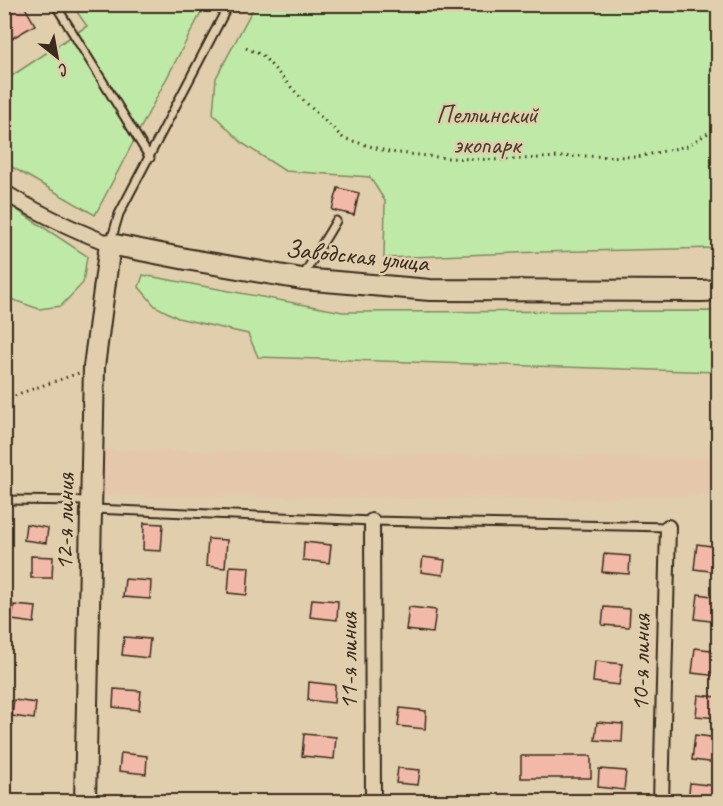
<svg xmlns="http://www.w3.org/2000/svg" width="723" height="806" viewBox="0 0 723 806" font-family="Caveat,sans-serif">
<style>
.built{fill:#e5c8ab}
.green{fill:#bfe9a6;stroke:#7d8a62;stroke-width:1.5}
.building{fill:#f2b9a8;stroke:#3b2a1e;stroke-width:1.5}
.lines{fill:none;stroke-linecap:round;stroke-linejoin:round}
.lane-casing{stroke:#3b2a1e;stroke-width:11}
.street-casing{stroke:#3b2a1e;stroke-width:18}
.secondary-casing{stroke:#3b2a1e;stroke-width:24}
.path{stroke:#3b2a1e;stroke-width:3;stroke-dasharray:1.5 4.5;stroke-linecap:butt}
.lane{stroke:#e0ceac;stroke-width:7}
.street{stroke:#e0ceac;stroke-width:14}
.secondary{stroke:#e0ceac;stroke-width:20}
.labels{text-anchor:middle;stroke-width:5;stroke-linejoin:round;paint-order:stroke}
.park-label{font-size:26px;fill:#483d2c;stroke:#e0ceac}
.street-label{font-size:26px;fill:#3b2a1e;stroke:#e0ceac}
</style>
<rect width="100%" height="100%" fill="#e0ceac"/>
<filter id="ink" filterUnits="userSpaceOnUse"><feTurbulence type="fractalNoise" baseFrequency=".0167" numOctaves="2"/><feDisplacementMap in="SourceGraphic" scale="12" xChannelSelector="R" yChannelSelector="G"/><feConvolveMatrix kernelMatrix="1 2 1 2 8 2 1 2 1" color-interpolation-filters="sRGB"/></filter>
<g filter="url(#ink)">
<path class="built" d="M103 450 718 458V495L591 499 101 496Z"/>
<g class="green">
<path d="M72 5H205L95 215 5 163 4 81 87 26Z"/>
<path d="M255 5H718V248L540 252 384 258 385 201 370 177 285 171 242 143 213 114 216 78Z"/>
<path d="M5 202 87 256 83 283 61 306 39 309 5 297Z"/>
<path d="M143 275 343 312 718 311V372L258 357 248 334 178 318 155 306 139 287Z"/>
</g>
<g class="building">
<path d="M4 4H23L35 25 4 43Z"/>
<path d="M338 188 359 193 354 215 332 210Z"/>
<path d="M144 523 163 524 161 551 143 550Z"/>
<path d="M26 524 48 528 46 543 24 540Z"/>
<path d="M208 539 227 540 225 568 206 566Z"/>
<path d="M304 542 331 545 329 563 303 560Z"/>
<path d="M697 544 718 547V572L694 569Z"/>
<path d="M604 554 630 556 629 574 602 572Z"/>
<path d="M31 556 53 557 52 578H31Z"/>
<path d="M423 557 445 560 443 575 421 572Z"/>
<path d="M230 566 249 567 247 595 228 593Z"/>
<path d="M125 579 151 581 150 599 123 597Z"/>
<path d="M698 594 718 597V622L695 619Z"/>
<path d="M312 599 338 601 337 620 310 617Z"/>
<path d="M14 605 36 607 34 623 12 620Z"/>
<path d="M409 607 436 610 433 633 406 630Z"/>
<path d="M604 607 630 609 629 627 602 625Z"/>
<path d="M124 637 150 639 148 658 122 655Z"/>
<path d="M695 648 718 651V676L692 673Z"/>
<path d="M595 661 622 664 619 685 593 682Z"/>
<path d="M309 682 335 685 334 703 308 700Z"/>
<path d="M114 689 141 691 139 710 113 707Z"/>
<path d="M698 695 718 697V718L696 716Z"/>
<path d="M14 700 36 703 34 719 12 716Z"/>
<path d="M400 708 426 711 425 729 398 726Z"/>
<path d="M597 722 623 724 622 742 595 740Z"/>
<path d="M304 734 336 737 334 759 302 756Z"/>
<path d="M695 735 718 738V763L692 760Z"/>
<path d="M121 753 147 756 146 774 119 771Z"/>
<rect x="521" y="756" width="70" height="22"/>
<path d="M398 768 420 770 418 785 396 783Z"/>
<path d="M599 769 626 771 624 790 598 787Z"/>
<path d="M690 783 718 786V802H688Z"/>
<path d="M295 797 321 799V802H295Z"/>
</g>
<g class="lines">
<defs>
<g id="lane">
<path d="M55 4 150 158"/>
<path d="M111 241 119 214 229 4"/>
<path d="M303 276 336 221"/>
<path d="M4 500 89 501"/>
<path d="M94 509 372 521 668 527"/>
</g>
<g id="street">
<path d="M4 192C39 214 72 229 110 244"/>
<path d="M372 521 373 802"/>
<path d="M661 802 668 527"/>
</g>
<path id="secondary" d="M85 802 94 367 110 244 186 259 302 279 430 290 703 291 718 290"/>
</defs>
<use href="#lane" class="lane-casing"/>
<use href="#street" class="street-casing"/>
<use href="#secondary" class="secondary-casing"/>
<g class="path">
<path d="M246 48 262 55 300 97 343 138 389 152 447 158 500 160 581 156 637 157 687 146 718 127"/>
<path d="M4 401 21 393 79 373"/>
</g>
<use href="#lane" class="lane"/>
<use href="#street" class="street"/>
<use href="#secondary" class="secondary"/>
</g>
</g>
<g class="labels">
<g class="park-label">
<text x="487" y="123">Пеллинский<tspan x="487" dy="30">экопарк</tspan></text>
</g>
<g class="street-label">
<text transform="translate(357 255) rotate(6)" y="9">Заводская улица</text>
<text transform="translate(64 522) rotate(-89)" y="9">12-я линия</text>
<text transform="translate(348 661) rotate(-90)" y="9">11-я линия</text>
<text transform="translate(640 663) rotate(-89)" y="9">10-я линия</text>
</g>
</g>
<rect width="723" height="806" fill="none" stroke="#e0ceac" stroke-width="24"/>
<rect x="12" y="12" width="699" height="782" fill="none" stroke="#3b2a1e" stroke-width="2" filter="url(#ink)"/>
<g transform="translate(57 57) rotate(149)" stroke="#e0ceac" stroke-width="4.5" paint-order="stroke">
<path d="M0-4.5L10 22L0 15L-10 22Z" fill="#3b2a1e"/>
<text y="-9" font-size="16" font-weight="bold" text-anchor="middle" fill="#3b2a1e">С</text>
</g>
</svg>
